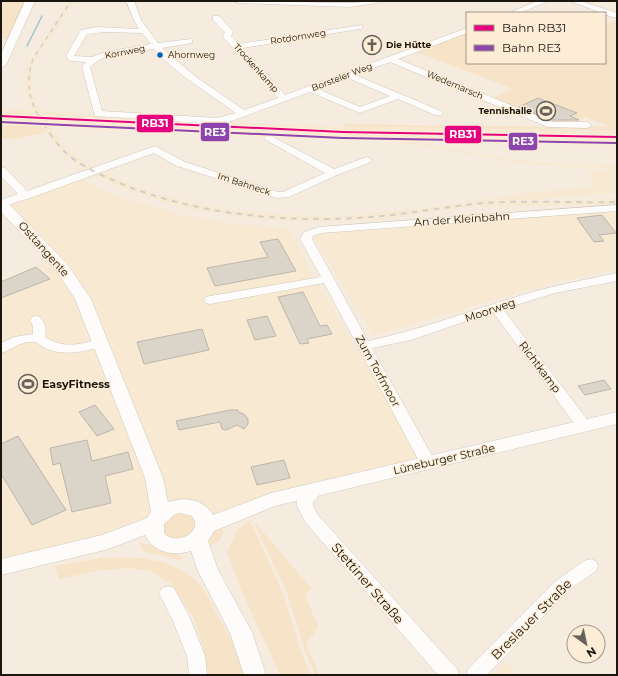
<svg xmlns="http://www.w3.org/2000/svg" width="618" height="676" viewBox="0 0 618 676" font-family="Montserrat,sans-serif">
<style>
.built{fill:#f8e9d3}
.green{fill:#f6e3c8}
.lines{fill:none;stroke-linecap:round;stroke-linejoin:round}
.stream{stroke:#99c7d0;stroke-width:1.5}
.building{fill:#dbd4c9;stroke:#bdb6ac}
.minor-casing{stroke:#cfc8be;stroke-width:1}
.major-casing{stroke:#cfc8be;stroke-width:1}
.minor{fill:#fefcfa;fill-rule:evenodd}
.major{fill:#fefcfa;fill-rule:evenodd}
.rail-far1{stroke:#d2cfcb;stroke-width:1.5;stroke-dasharray:4.5 4.5;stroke-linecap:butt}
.rail{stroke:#d2cfcb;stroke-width:2;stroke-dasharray:5.5 5.5;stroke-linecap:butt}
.rail-1-casing{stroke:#fdedd7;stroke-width:3}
.rail-2-casing{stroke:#fdedd7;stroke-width:3}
.rail-1{fill:#e5007d;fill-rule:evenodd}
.rail-2{fill:#8e44ad;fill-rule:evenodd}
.bus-dot{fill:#0065bd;stroke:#fdedd7;stroke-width:1.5}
.labels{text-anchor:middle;stroke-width:3;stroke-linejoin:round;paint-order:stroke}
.far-street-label{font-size:9px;fill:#1b160e;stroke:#fdedd7}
.far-poi-label{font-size:9px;font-weight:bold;fill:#1b160e;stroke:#fdedd7;text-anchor:start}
.far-bus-label{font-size:9px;fill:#1b160e;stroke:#fdedd7;text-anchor:start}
.street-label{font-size:11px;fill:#1b160e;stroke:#fdedd7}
.poi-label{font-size:11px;font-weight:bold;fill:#1b160e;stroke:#fdedd7;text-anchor:start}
.near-street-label{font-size:13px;fill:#1b160e;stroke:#fdedd7}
.line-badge{stroke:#fdedd7;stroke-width:1.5}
.badge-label{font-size:11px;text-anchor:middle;font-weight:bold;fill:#fff}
</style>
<rect width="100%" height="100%" fill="#f5ecdf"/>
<g class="built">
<path d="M69 1H75L40 52 32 69V87L39 109 42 111 220 122 346 127 617 130V142L398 139 508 159 562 164 617 165V168L552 166 518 163 418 145 379 140 167 131 49 123 56 135 64 146 86 164 130 184 150 192 204 205 258 213 338 217 433 207 524 193 596 186 586 172 617 169V193L509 201 617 199V205L468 207 377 220 299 222 256 219 200 211 173 205 124 189 89 172 70 158 58 147 39 124 1 122V109L33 110 25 92 24 82 28 62Z"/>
<path d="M82 177 91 185 111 194 178 214 234 224 290 228 313 274 425 466 221 519H155L1 567V280L55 259 1 204Z"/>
<path d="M617 211V270L555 282 373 336 312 234Z"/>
<path d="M505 662 514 669 508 675H492Z"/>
</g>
<g class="green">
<path d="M1 1H26L8 39H1Z"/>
<path d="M617 20V130L346 127 341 124 555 127 616 126 606 125 585 117 570 125 561 121 554 125 490 99 513 89 414 51 467 31V63H605V25Z"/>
<path d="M1 122 39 124 46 132 17 139H1Z"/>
<path d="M175 511 196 517 197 530 181 541 162 536 160 521Z"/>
<path d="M252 519 312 589 307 593 306 598 318 626 314 633 306 643 319 675H315L304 649 288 595Z"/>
<path d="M250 520 284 596 301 652 311 675H280L239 585 227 552 237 530Z"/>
<path d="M221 524 224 532 219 541 209 547V536Z"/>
<path d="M139 543C152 545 173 551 184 558L179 560 143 551Z"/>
<path d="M121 557C149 558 180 562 200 585 207 593 212 605 217 614 229 635 237 652 245 675H208L202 643 194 619 171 583 150 571 129 568 96 571 59 579 54 566 101 558Z"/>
</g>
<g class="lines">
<path class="stream" d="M27 46 42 16"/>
</g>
<g class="building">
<path d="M538 98 577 113 570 116 579 120H552L519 107Z"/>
<path d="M602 215 616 233 599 235 604 241 594 242 577 218Z"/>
<path d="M278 239 296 271 215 286 207 268 268 257 260 242Z"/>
<path d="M36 267 50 279 1 298V282Z"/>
<path d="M303 292 320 326 327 325 332 334 307 339 309 343 300 344 278 297Z"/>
<path d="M267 316 276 336 255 340 247 320Z"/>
<path d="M202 329 209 350 144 364 137 342Z"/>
<path d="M604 380 611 389 585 395 578 386Z"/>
<path d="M95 405 114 429 97 436 79 412Z"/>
<path d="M230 410H238V412L244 414 248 419V424L244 429 237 425 226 430 222 429 220 422 179 430 176 421Z"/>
<path d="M18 436 66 510 32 525 1 474V444Z"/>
<path d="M87 440 92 461 128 452 133 469 105 476 111 503 72 512 60 463 53 465 50 448Z"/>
<path d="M284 460 290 478 257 485 251 467Z"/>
</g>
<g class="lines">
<defs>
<g id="minor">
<path d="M126 1H134L141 20 158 43 192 39V43L162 48 196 77 244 110 278 98 224 38 223 36 225 32 213 20V16H219L232 30 233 32 231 36 239 44 362 25V29H359L243 48 285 95 467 28V33L398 59 552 122H587L592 125 587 128 548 127 390 62 355 75 441 111 443 113 441 115H435L398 99 360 113 310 92 226 123 217 124 95 116 82 67 86 62 70 61 66 56 81 30 97 27 139 29 134 20ZM105 32 142 33 151 44 105 52 92 57 74 56 87 34ZM154 49C177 75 209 93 236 113L217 118 102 111 90 67C106 51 133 52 154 49ZM348 78 390 96 360 107 318 89Z"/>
<path d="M234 1 349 3 381 1 377 3 349 7 238 3Z"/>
<path d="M537 1H548L520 13H509Z"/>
<path d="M570 1H581L617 13V17H612Z"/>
<path d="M269 135 334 169 367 157 372 160 371 162 337 175 289 197 277 198 177 166 154 153 30 198 1 207V200L18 194 1 176V167L5 168 27 191 155 146 185 162 278 192H283L325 173 266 140 264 138Z"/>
<path d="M617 205V211L321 233 313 236 312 239 368 341C420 330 469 311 519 296 551 286 584 280 617 273V281L555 293 503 309 589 422 591 426 589 430 584 431 579 430 493 312 411 340 372 348 436 463 433 467 428 468 423 467 420 463 324 283 210 304 206 303 204 300 206 297 210 296 321 277 300 239 304 232 319 227Z"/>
<path d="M36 316 40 317C45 324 47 329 45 337 59 346 72 346 89 342 94 340 99 339 105 340L107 343 105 346C86 351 68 356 50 350 44 348 38 342 33 342 20 341 12 350 1 353V343L14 337 33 334V326L30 320 32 317Z"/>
<path d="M317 483 322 485 325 489 313 502V506L318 515 457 669 459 675H438L306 523 297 506V500L312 485Z"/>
<path d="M590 559 596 561 598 566 596 571 569 590 487 675H466L468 669 557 580 584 561Z"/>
<path d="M168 586 174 588 190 618 205 656 207 675H189L187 656 172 619 159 593 162 588Z"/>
</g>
<g id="major">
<path d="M25 1H35L6 65 1 68V54Z"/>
<path d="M1 200 6 201 67 264 91 299 163 478 168 502C185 496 204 499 213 515L271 493 617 412V424L275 506 214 531 208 541 218 570 252 632 266 675H244L230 633 198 571 191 551C173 556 154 553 145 535L105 550 1 575V559L102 535 147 518 151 512 145 478 75 299 56 270 1 212ZM179 513 192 516C205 533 175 546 164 533V524L174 515Z"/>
</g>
</defs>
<use href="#minor" class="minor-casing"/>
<use href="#major" class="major-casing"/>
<use href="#minor" class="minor"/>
<use href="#major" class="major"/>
<path class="rail-far1" d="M38 115C28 96 26 80 33 59L71 1"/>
<path class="rail" d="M38 114C46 128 55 143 67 154 85 169 108 178 129 187 207 216 289 223 372 217 410 214 447 206 485 203 529 200 573 203 617 202"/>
<defs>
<path id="rail-1" d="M1 115 343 131 617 136V138L343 133 1 117Z"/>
<path id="rail-2" d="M1 121 343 137 617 142V144L343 139 1 123Z"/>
</defs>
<use href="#rail-1" class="rail-1-casing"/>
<use href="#rail-2" class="rail-2-casing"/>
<use href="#rail-1" class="rail-1"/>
<use href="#rail-2" class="rail-2"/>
</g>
<defs>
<symbol id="church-ring" viewBox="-11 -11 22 22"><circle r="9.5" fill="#fdedd7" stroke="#676157" stroke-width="1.5"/><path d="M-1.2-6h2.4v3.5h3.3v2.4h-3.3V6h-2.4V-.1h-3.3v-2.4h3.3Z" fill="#676157"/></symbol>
<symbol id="stadium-ring" viewBox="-11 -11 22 22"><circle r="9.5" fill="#fdedd7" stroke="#676157" stroke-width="1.5"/><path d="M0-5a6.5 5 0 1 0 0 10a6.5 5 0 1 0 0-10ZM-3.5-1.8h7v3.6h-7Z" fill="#676157"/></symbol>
</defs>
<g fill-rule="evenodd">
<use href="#church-ring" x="361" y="34" width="22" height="22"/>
<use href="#stadium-ring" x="535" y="100" width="22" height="22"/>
<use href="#stadium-ring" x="17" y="373" width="22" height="22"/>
</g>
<circle class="bus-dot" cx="160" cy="55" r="3.5"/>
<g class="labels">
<g class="far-street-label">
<text transform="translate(298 37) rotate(-9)" y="3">Rotdornweg</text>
<text transform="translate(125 52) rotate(-11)" y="3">Kornweg</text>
<text transform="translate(256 68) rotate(48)" y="3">Trockenkamp</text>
<text transform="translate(342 77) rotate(-21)" y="3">Borsteler Weg</text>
<text transform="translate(455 85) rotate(23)" y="3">Wedemarsch</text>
<text transform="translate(244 184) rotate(18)" y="3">Im Bahneck</text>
</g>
<g class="far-poi-label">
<text x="386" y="48">Die Hütte</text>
<text x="532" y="114" text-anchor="end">Tennishalle</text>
</g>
<g class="far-bus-label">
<text x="168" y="58">Ahornweg</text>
</g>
<g class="street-label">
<text transform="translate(462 219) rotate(-4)" y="4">An der Kleinbahn</text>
<text transform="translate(44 249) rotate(48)" y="4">Osttangente</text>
<text transform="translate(490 310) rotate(-19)" y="4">Moorweg</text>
<text transform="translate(540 367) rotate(53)" y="4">Richtkamp</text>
<text transform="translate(378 371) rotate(61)" y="4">Zum Torfmoor</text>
<text transform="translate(444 459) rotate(-13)" y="4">Lüneburger Straße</text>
</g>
<g class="poi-label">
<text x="42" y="388">EasyFitness</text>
</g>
<g class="near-street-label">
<text transform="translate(368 583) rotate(49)" y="5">Stettiner Straße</text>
<text transform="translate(531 619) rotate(-45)" y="5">Breslauer Straße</text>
</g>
</g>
<g class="line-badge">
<rect x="136" y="114" width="38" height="19" rx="4" fill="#e5007d"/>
<rect x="200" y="122" width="30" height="20" rx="4" fill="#8e44ad"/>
<rect x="444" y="125" width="38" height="19" rx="4" fill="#e5007d"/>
<rect x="508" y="132" width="30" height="19" rx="4" fill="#8e44ad"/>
</g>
<g class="badge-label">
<text x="155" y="127">RB31</text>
<text x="215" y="136">RE3</text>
<text x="463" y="138">RB31</text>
<text x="523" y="145">RE3</text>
</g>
<rect width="618" height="676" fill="none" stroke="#1b160e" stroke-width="4"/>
<rect x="466" y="12" width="140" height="52" fill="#fdedd7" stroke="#a39787"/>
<rect x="474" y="25" width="20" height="6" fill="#e5007d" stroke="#a39787"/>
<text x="502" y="32" font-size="12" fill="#1b160e">Bahn RB31</text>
<rect x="474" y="45" width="20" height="6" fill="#8e44ad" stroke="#a39787"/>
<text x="502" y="52" font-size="12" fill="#1b160e">Bahn RE3</text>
<g transform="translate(586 644) rotate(147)"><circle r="19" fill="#fdedd7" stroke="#a39787"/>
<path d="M0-3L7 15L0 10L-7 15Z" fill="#676157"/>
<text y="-6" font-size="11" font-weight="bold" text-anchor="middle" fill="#1b160e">N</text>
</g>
</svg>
